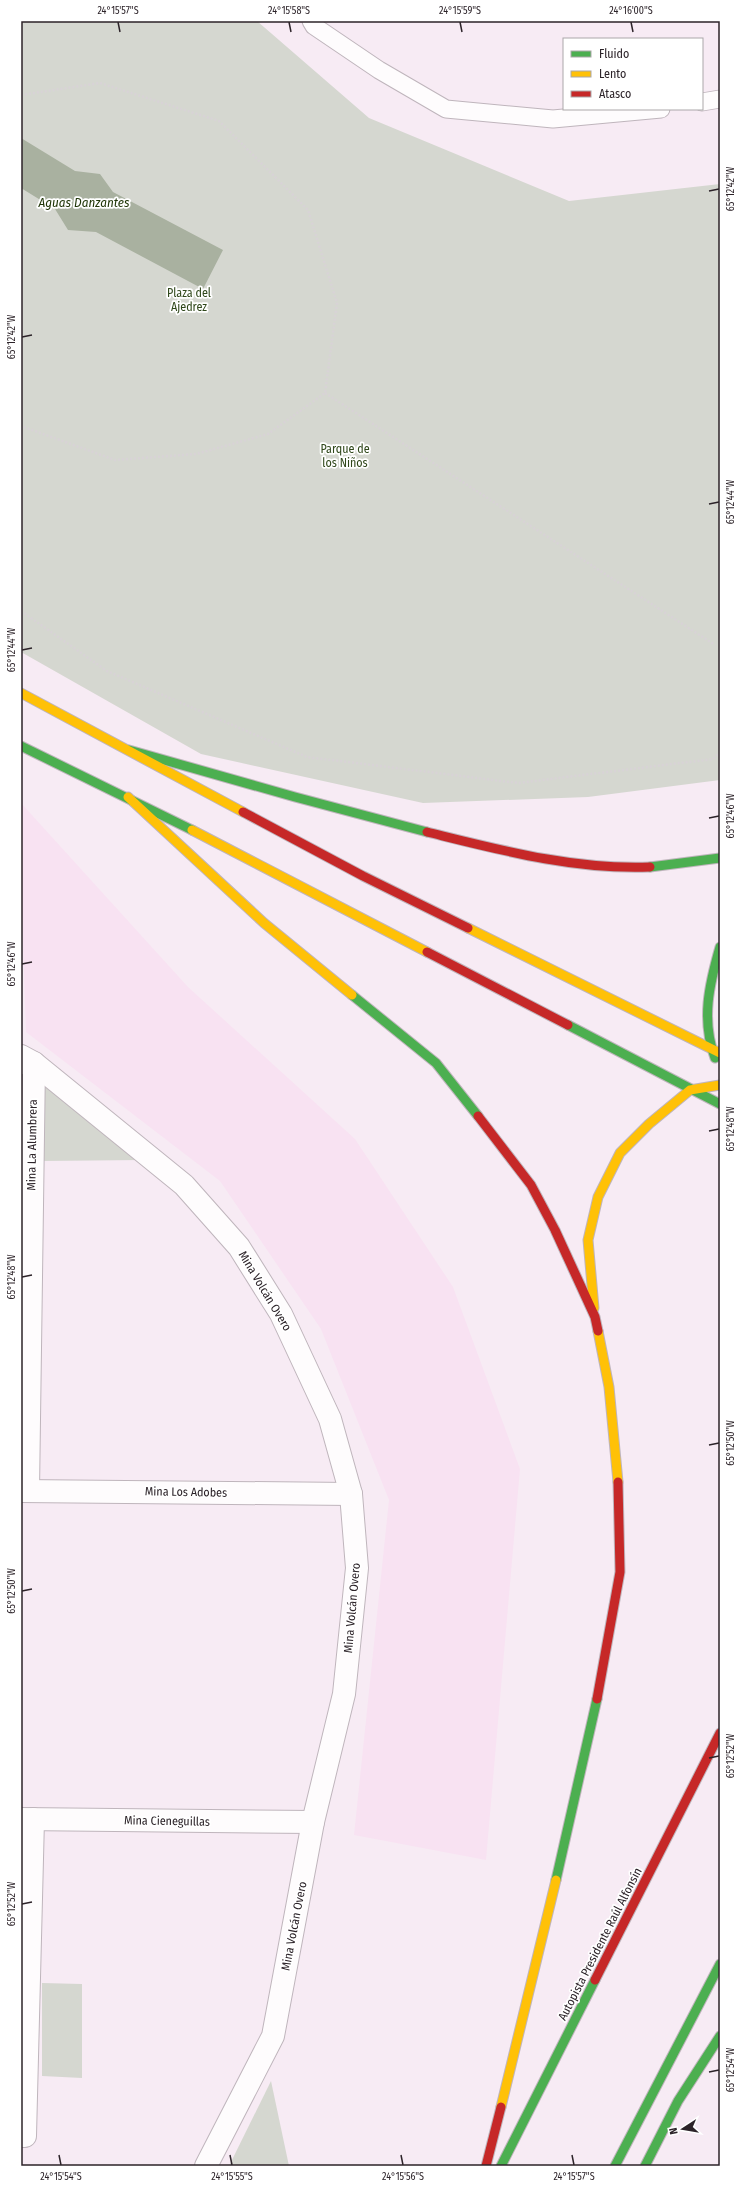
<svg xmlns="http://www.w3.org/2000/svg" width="741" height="2187" viewBox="0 0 741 2187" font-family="'Fira Sans Condensed',sans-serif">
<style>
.built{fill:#f8e2f2}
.green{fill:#d5d7d0}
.water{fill:#a9b1a0}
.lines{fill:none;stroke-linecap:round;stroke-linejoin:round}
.lane-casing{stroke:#bfb5bc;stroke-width:19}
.street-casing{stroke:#bfb5bc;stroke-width:24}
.fast-casing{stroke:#bfb5bc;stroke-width:11}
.slow-casing{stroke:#bfb5bc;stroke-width:11}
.jam-casing{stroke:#bfb5bc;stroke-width:11}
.path{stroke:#d8d3d6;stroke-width:2.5;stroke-dasharray:2 2;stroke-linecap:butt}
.lane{stroke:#fefcfd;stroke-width:17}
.street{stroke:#fefcfd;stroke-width:22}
.fast{stroke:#4caf50;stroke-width:9}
.slow{stroke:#ffc107;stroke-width:9}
.jam{stroke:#c62828;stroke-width:9}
.ticks{fill:none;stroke:#2c2329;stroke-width:1.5}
.labels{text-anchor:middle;stroke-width:3.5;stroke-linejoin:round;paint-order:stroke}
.park-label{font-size:12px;fill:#2f471a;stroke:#fff}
.street-label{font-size:12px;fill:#2c2329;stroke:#fff}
.water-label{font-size:13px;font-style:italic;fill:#203608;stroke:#fff}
.neatline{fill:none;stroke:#2c2329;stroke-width:1.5}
.ticks-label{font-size:10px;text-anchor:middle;fill:#2c2329}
</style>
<rect width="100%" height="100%" fill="#f7ebf4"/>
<path class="built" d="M21 803 188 987 355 1139 453 1287 520 1469 486 1860 354 1835 389 1500 321 1329 220 1181 26 1032 21 885Z"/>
<g class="green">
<path d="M21 21H257L369 118 569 201 720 184V780L588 797 423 803 201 754 21 652Z"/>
<path d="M44 1078 143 1160 42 1161Z"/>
<path d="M42 1983 82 1984V2078L42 2076Z"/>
<path d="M271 2081 289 2166H229Z"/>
</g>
<path class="water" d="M21 138 75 171 100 174 113 192 223 250 203 289 96 232 68 230 55 209 21 188Z"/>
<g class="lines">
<defs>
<g id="lane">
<path d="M311 21 314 26 379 70 446 109 553 119 661 109"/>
<path d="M702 102 720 99"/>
</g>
<g id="street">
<path d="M21 1056 34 1063 184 1185 239 1247 281 1314 330 1419 351 1494 357 1568 344 1694 313 1822 273 2036 206 2166"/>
<path d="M22 1063H34L28 1491"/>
<path d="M21 1491 351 1494"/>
<path d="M21 1819 313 1822"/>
<path d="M21 2136H25L33 1819"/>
</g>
<g id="fast">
<path d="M21 746 192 830"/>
<path d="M129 750 295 797 427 832"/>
<path d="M650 867 720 858"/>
<path d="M352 995 436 1063 478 1116"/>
<path d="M568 1025 720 1104"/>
<path d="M715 1058C701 1020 709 985 720 947"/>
<path d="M556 1880 597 1699"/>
<path d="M501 2166 595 1980"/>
<path d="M615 2166 720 1964"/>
<path d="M645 2166 678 2101 720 2036"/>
</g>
<g id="slow">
<path d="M21 693 243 812"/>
<path d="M128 797 264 923 352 995"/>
<path d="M192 830 427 952"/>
<path d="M468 928 720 1053"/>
<path d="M594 1308 588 1240 598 1197 620 1153 649 1124 690 1090 720 1085"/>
<path d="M598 1331 609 1387 618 1482"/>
<path d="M501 2107 556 1880"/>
</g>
<g id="jam">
<path d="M243 812 363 876 468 928"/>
<path d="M427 832C500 850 574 870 650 867"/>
<path d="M427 952 568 1025"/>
<path d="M478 1116 531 1185 555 1230 595 1317 598 1331"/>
<path d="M597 1699 620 1572 618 1482"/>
<path d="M595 1980 720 1733"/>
<path d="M486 2166 501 2107"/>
</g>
</defs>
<use href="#lane" class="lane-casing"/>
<use href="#street" class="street-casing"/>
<use href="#fast" class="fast-casing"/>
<use href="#slow" class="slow-casing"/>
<use href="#jam" class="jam-casing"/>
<g class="path">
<path d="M21 95 100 83 219 121 308 210 337 303 325 393 268 434 196 454 115 460 21 426"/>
<path d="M325 393 715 645"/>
<path d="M21 611 107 671 307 757 518 783 713 759 720 752"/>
</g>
<use href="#lane" class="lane"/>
<use href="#street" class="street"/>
<use href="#fast" class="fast"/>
<use href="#slow" class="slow"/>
<use href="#jam" class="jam"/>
</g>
<path class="ticks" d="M118 22 120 32M289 22 291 32M460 22 462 32M631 22 633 32M709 191 719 189M22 337 32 335M709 504 719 502M22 650 32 648M709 818 719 816M22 964 32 962M709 1131 719 1129M22 1277 32 1275M709 1445 719 1443M22 1591 32 1589M709 1758 719 1756M22 1904 32 1902M709 2072 719 2070M59 2155 61 2165M230 2155 232 2165M401 2155 403 2165M572 2155 574 2165"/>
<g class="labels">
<g class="park-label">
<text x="189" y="297">Plaza del<tspan x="189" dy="14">Ajedrez</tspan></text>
<text x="345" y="453">Parque de<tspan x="345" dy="14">los Niños</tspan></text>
</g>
<g class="street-label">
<text transform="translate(32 1145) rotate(-89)" y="4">Mina La Alumbrera</text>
<text transform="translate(265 1291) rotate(59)" y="4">Mina Volcán Overo</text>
<text transform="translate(186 1492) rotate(1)" y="4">Mina Los Adobes</text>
<text transform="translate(352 1608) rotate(-85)" y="4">Mina Volcán Overo</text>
<text transform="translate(167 1821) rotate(1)" y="4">Mina Cieneguillas</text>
<text transform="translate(294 1926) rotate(-79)" y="4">Mina Volcán Overo</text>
<text transform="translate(600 1944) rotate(-63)" y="4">Autopista Presidente Raúl Alfonsín</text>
</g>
<g class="water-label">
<text x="84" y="207">Aguas Danzantes</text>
</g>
</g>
<rect width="741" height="2187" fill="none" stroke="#ffffff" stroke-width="44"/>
<rect x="563" y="38" width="140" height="72" fill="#ffffff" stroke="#aba7a9"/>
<rect x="571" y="51" width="20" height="6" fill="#4caf50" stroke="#aba7a9"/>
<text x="599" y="58" font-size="12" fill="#2c2329">Fluido</text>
<rect x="571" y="71" width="20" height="6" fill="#ffc107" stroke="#aba7a9"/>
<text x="599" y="78" font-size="12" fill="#2c2329">Lento</text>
<rect x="571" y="91" width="20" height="6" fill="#c62828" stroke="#aba7a9"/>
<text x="599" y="98" font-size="12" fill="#2c2329">Atasco</text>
<g transform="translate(683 2129) rotate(258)" stroke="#ffffff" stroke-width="3" paint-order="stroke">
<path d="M0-3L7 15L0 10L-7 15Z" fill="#2c2329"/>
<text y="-6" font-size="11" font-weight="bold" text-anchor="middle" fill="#2c2329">N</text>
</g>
<rect x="22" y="22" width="697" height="2143" class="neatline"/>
<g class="ticks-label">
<text x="118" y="14">24°15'57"S</text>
<text x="289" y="14">24°15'58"S</text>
<text x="460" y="14">24°15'59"S</text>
<text x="631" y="14">24°16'00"S</text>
<text transform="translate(730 189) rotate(-90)" y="4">65°12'42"W</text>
<text transform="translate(11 337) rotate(-90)" y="4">65°12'42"W</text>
<text transform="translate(730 502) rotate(-90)" y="4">65°12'44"W</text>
<text transform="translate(11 650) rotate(-90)" y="4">65°12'44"W</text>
<text transform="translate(730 816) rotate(-90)" y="4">65°12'46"W</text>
<text transform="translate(11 964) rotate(-90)" y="4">65°12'46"W</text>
<text transform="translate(730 1129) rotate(-90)" y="4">65°12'48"W</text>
<text transform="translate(11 1277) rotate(-90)" y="4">65°12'48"W</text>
<text transform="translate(730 1443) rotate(-90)" y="4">65°12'50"W</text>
<text transform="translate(11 1591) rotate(-90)" y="4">65°12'50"W</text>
<text transform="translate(730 1756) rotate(-90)" y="4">65°12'52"W</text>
<text transform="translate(11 1904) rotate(-90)" y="4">65°12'52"W</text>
<text transform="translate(730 2070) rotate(-90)" y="4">65°12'54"W</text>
<text x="61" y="2180">24°15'54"S</text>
<text x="232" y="2180">24°15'55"S</text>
<text x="403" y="2180">24°15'56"S</text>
<text x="574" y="2180">24°15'57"S</text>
</g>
</svg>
